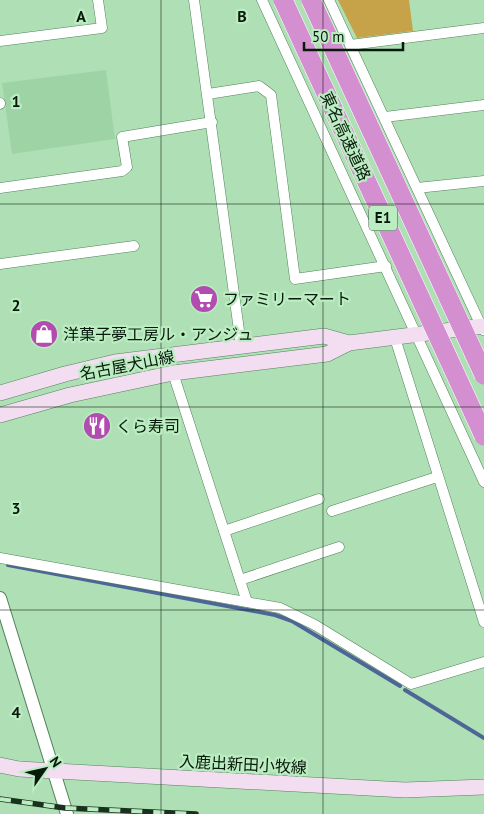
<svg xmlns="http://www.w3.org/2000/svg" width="484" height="814" viewBox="0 0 484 814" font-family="'PT Sans','Noto Sans JP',sans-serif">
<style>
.built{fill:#9ed4a5}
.green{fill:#c6a349}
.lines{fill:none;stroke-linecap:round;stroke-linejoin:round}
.stream{stroke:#4d6697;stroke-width:4}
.minor-casing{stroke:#54825b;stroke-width:11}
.tertiary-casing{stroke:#54825b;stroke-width:14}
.secondary-casing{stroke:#54825b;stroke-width:16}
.minor{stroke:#fff;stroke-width:10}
.tertiary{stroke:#fff;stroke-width:12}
.secondary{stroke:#f2ddf1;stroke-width:15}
.rail-casing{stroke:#1a311e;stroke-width:5.5}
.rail{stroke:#bcedc2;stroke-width:4;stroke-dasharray:11;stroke-linecap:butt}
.motorway-bridge-casing{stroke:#fff;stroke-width:20;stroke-linecap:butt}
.motorway-bridge{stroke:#d38fd0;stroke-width:19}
.grid{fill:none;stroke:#071a0b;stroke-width:1;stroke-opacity:0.55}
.labels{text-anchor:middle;stroke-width:4.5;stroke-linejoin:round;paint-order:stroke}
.shield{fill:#bcedc2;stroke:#3d5942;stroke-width:1}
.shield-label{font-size:15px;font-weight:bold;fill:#071a0b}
.street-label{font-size:16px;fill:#071a0b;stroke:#bcedc2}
.poi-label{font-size:16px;fill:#071a0b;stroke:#bcedc2;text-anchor:start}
.grid-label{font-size:16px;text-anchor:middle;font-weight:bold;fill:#071a0b;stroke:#bcedc2;stroke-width:4.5;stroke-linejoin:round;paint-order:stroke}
</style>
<rect width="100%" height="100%" fill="#afe0b5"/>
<path class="built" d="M106 70 115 139 12 154 2 83Z"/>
<path class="green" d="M338 0H409L413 31 357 38Z"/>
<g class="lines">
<g class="stream">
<path d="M8 565 275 615 292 621 400 686"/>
<path d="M405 690 484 738"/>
</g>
<defs>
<g id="minor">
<path d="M194 0 241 345"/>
<path d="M262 0 484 482"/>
<path d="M329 0 483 330"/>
<path d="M0 41 102 28 98 0"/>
<path d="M350 45 484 28"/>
<path d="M208 94 259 86 271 95 295 279 386 266"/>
<path d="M0 103V104"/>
<path d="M385 117 484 105"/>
<path d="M0 188 122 171 127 167 122 137 212 122"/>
<path d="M417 188 484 181"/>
<path d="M0 264 134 246"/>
<path d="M395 338 484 622"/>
<path d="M173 373 247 602"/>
<path d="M332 511 437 477"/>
<path d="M224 531 319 499"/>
<path d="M0 558 280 608 315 625 411 684 484 662"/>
<path d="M240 580 339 547"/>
</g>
<path id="tertiary" d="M0 598 67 814"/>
<g id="secondary">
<path d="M0 393 65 374 115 362 324 336 349 343"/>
<path d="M0 415 70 395 173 373 327 354 349 343 484 326"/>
<path d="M0 765 19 769 405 790 484 787"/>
</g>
</defs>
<use href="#minor" class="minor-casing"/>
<use href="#tertiary" class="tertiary-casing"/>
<use href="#secondary" class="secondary-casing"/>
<use href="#minor" class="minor"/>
<use href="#tertiary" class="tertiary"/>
<use href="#secondary" class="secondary"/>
<defs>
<path id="rail" d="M0 799 65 808 196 814"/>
</defs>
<use href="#rail" class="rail-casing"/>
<use href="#rail" class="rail"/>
<defs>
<g id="motorway-bridge">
<path d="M283 0 484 436"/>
<path d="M311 0 484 375"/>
</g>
</defs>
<use href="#motorway-bridge" class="motorway-bridge-casing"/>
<use href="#motorway-bridge" class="motorway-bridge"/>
</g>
<path class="grid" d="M161 0V814M323 0V814M0 204H484M0 407H484M0 610H484"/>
<defs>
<symbol id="supermarket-disc" viewBox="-11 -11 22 22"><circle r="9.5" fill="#b24cb0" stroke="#bcedc2"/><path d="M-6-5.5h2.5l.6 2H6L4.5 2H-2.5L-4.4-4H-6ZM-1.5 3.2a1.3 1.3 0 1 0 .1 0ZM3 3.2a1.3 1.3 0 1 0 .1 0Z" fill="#fff"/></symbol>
<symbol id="shop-disc" viewBox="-11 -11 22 22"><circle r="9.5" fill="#b24cb0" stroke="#bcedc2"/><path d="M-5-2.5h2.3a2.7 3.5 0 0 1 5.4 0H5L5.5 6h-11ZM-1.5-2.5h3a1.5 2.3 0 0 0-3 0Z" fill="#fff"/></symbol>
<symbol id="restaurant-disc" viewBox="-11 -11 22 22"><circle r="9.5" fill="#b24cb0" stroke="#bcedc2"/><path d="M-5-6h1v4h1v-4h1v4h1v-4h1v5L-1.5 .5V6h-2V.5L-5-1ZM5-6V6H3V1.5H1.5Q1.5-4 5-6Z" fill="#fff"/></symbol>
</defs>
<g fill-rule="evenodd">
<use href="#supermarket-disc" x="188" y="283" width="32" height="32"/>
<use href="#shop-disc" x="28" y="318" width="32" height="32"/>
<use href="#restaurant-disc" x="81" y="410" width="32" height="32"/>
</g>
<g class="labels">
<rect class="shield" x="369" y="205.5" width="28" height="25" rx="4"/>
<g class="shield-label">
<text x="383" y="223">E1</text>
</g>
<g class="street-label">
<text transform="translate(346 136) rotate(65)" y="6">東名高速道路</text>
<text transform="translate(127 365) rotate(-11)" y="6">名古屋犬山線</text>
<text transform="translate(243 764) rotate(3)" y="6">入鹿出新田小牧線</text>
</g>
<g class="poi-label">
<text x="223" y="305">ファミリーマート</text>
<text x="63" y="340">洋菓子夢工房ル・アンジュ</text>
<text x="116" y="432">くら寿司</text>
</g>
</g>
<g class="grid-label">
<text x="81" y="22">A</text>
<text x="242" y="22">B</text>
<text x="16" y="107">1</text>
<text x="16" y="311">2</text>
<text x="16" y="514">3</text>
<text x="16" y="718">4</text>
</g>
<g transform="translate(45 769) rotate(56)" stroke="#bcedc2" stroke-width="4" paint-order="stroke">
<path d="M0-4L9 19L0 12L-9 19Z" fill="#071a0b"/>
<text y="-8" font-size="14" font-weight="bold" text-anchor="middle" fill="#071a0b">N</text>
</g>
<path d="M304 42v8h99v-8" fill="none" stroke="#071a0b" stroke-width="2.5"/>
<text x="312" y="42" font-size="15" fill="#071a0b" stroke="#bcedc2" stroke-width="4" paint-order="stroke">50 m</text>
</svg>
